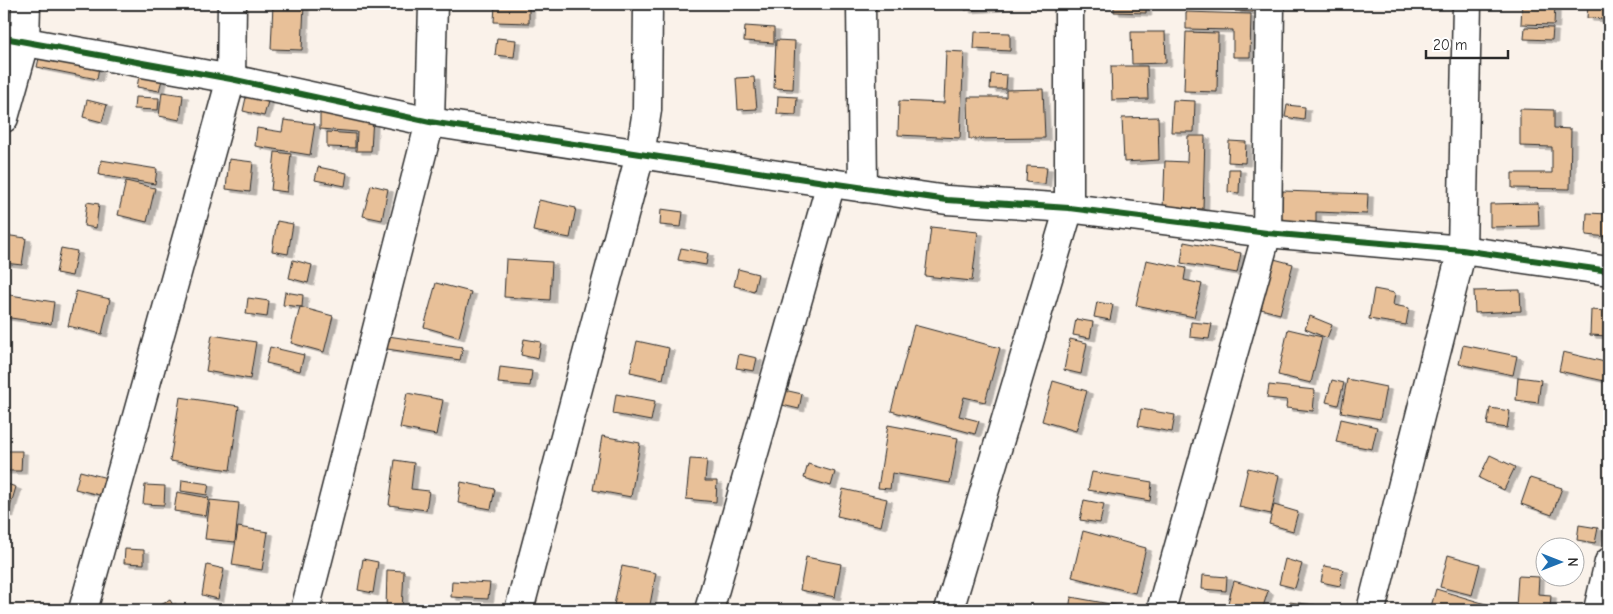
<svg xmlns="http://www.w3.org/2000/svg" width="1613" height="614" viewBox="0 0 1613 614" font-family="'Comic Neue',sans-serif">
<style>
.building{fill:#e8c098;stroke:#2b2b2b;filter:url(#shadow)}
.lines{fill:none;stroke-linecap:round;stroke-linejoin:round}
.street-casing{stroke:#2b2b2b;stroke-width:31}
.street{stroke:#fff;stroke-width:28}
.cycleway-casing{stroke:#fff;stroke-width:9}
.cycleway{stroke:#1b5e20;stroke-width:6}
</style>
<defs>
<filter id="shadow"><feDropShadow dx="5.5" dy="3" stdDeviation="0" flood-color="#0004"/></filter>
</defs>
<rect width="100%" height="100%" fill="#faf2ea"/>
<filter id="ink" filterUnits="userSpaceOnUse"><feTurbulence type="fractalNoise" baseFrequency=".02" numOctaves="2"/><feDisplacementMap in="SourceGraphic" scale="10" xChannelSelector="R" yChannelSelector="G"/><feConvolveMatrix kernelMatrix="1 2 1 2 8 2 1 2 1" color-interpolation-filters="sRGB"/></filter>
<g filter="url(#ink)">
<g class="building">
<rect x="4" y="4" width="11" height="7"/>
<path d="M273 4H304L302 50 271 49Z"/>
<path d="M495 4H529V23L494 22Z"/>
<path d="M965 4H998V8L965 10Z"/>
<path d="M1114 4H1146V13L1114 12Z"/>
<path d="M1236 4H1254L1253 12 1235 11Z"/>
<path d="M1522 4H1555L1554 25 1521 24Z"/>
<path d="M1588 4H1609V19L1587 18Z"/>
<path d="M1186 12 1251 14 1250 57H1233V30L1186 29Z"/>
<path d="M745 26 774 28V43L744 41Z"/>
<path d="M1525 27 1553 28 1552 40 1524 39Z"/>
<path d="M975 32 1010 33V51L974 49Z"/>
<path d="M1131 32H1165L1166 63 1132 64Z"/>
<path d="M1186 32 1218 33 1217 92 1184 91Z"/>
<path d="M497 38 516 40 514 57 495 55Z"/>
<path d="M776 40 795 41 793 89 774 88Z"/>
<path d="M41 49 100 61 97 79 37 67Z"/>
<path d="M946 51 964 52 960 138 898 135 899 101 944 103Z"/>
<path d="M1111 66H1147L1148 99 1112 100Z"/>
<path d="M140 71 163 76 159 91 137 87Z"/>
<path d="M991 74 1007 75 1006 89H990Z"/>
<path d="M754 77 757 109 738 110 736 78Z"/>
<path d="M1043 89 1045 138 969 139 968 97H1006V90Z"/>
<path d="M162 92 183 95 180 120 159 116Z"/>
<path d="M247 93 269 98 264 116 243 111Z"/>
<path d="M778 96 797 97 796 115 777 114Z"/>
<path d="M135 97 159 98 158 110 134 109Z"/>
<path d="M87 100 107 105 102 122 83 117Z"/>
<path d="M1173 100 1195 101 1194 132H1171Z"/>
<path d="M1287 105 1305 107 1304 120 1285 117Z"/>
<path d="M1520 109 1554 110V128L1571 129 1570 189 1512 188V173H1552V147L1520 146Z"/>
<path d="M320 113 373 116 371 151H356L357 132 320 129Z"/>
<path d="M1158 117 1159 160 1124 162 1122 118Z"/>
<path d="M284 120 315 124 310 155 255 146 257 128 282 132Z"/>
<path d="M327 132 355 134V148L327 147Z"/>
<path d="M1188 136H1205L1203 209 1163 208 1165 161 1187 162Z"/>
<path d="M1229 141 1246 142 1245 163 1228 162Z"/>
<path d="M275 152 291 154 287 192 271 190Z"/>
<path d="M229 159 253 162 250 192 226 189Z"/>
<path d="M101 160 157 169 155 184 99 175Z"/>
<path d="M1027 166 1047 167 1045 184 1026 182Z"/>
<path d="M318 167 347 173 345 186 315 180Z"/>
<path d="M1229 169H1240L1239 193 1228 192Z"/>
<path d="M126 181 155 188 147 222 118 215Z"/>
<path d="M371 185 388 189 382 220 363 216Z"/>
<path d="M1283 191 1368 194 1367 214 1316 212V224L1281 223Z"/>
<path d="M539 200 576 208 570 238 533 231Z"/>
<path d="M87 202 99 204 96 228 84 226Z"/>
<path d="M1538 203 1539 226 1490 227V204Z"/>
<path d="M661 209 683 212 681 227 660 225Z"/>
<path d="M1587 213 1609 214V237L1586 235Z"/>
<path d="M277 221 293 224 288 254 272 251Z"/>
<path d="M931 227 978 232 972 281 925 276Z"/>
<path d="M4 235 26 238 22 265 4 263Z"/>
<path d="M1184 242 1241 253 1237 273 1181 263Z"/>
<path d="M61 248 77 251 72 276 56 273Z"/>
<path d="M681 248 708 253 706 265 678 260Z"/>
<path d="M506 259 552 262 550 300 504 297Z"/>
<path d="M1274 259 1293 264 1280 314 1261 309Z"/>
<path d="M293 260 312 265 308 283 289 278Z"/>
<path d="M1146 260 1186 268 1184 280 1202 284 1194 317 1136 305Z"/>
<path d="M738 269 758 274 754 291 734 286Z"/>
<path d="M436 283 471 292 459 337 424 327Z"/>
<path d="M1374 289 1395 293 1393 305 1409 308 1406 325 1369 319Z"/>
<path d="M1520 290 1521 311 1475 313 1474 291Z"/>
<path d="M76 291 110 299 102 334 68 326Z"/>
<path d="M285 292 303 295 302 307 283 305Z"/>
<path d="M4 294 54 302 51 324 4 317Z"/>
<path d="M248 298 269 301 267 317 246 314Z"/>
<path d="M1097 302 1113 305 1110 320 1094 317Z"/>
<path d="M300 307 333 316 324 352 291 343Z"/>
<path d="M1591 310 1609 311V336L1590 335Z"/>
<path d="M1310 316 1332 325 1327 338 1305 329Z"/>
<path d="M1076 319 1093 322 1090 338 1073 335Z"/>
<path d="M1191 322 1212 324 1209 339 1190 337Z"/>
<path d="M914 325 1000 348 985 402 964 397 959 416 979 421 975 434 891 411Z"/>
<path d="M1288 329 1322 337 1311 383 1278 375Z"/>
<path d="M212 335 256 342 250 379 206 371Z"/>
<path d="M388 336 463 347 460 360 387 349Z"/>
<path d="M524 339 541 342 538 359 521 355Z"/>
<path d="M1070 339 1087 343 1081 374 1064 370Z"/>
<path d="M637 341 669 348 663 379 630 372Z"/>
<path d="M1463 345 1517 356 1513 375 1459 364Z"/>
<path d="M270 347 304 355 300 371 266 363Z"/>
<path d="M1563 352 1609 363V382L1559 371Z"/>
<path d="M739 354 757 358 754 371 736 368Z"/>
<path d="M500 367 532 371 530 386 498 383Z"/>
<path d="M1518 377 1541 380 1538 403 1516 400Z"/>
<path d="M1347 379 1386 387 1380 419 1341 412Z"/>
<path d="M1332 380 1344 383 1338 405 1326 402Z"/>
<path d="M1053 381 1087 391 1076 431 1042 421Z"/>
<path d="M1269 385 1315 390 1313 411 1286 408 1287 400 1267 398Z"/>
<path d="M784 390 802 394 799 409 782 405Z"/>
<path d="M407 393 443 400 436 435 400 428Z"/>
<path d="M616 394 655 401 651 421 613 414Z"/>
<path d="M180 397 239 406 230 470 170 461Z"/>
<path d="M1490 408 1510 411 1507 428 1487 425Z"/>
<path d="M1141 409 1175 415 1172 432 1138 426Z"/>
<path d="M1341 419 1377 427 1372 449 1336 442Z"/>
<path d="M888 425 958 438 950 483 892 473 890 489 878 488Z"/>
<path d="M602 436 640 443 631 497 593 490Z"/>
<path d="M4 451H22L21 471H4Z"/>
<path d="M1490 455 1515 467 1504 490 1479 478Z"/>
<path d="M690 459 707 460 705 481H717L716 502 686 499Z"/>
<path d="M395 460 414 463 411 489 429 491 426 510 389 505Z"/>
<path d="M808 464 835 472 831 486 804 478Z"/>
<path d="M1248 468 1279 475 1271 514 1239 507Z"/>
<path d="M80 471 107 478 103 496 75 489Z"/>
<path d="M1092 472 1152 482 1150 501 1088 490Z"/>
<path d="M1530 478 1562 488 1552 515 1521 504Z"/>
<path d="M182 480 209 484 207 495 181 491Z"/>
<path d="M461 482 495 489 491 509 458 503Z"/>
<path d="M4 483 16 487 8 514 4 513Z"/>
<path d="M145 485 165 486 164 505 143 504Z"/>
<path d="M843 489 887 499 881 526 837 516Z"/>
<path d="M177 492 209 498 206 516 174 511Z"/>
<path d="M210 500 239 503 235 542 205 539Z"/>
<path d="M1084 500 1104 504 1100 523 1080 520Z"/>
<path d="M1274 505 1298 512 1293 531 1269 524Z"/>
<path d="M1579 525 1598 528 1595 543 1577 540Z"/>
<path d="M238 527 268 532 262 570 232 565Z"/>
<path d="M1083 531 1146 548 1135 593 1072 577Z"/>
<path d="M125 549 144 550V564L124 563Z"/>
<path d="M1448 555 1480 564 1472 595 1440 587Z"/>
<path d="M806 557 841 564 835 597 800 590Z"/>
<path d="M363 559 378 562 373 593 358 590Z"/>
<path d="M1285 559 1302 564 1295 588 1279 584Z"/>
<path d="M207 565 224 569 218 599 202 595Z"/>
<path d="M622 566 656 573 649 610 614 605Z"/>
<path d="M1324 566 1343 569 1340 586 1321 582Z"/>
<path d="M387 570 404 571 402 610H386Z"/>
<path d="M1203 575 1227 577 1226 591 1202 589Z"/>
<path d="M1518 576 1539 577 1538 594 1551 595 1550 609 1516 607Z"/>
<path d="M452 581 490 583 488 599 451 597Z"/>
<path d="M1234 581 1268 591 1262 610H1226Z"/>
<path d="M1436 589 1489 605 1488 610H1430Z"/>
<path d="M1071 597 1121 606V610H1069Z"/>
<path d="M170 600 176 610H152Z"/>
<path d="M1289 602 1315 605 1314 610H1288Z"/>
<path d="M214 606 252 607V610H214Z"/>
</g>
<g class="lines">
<defs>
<g id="street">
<path d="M861 4 863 188"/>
<path d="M4 38 231 79 430 122 831 183 947 200 1069 208 1267 233 1462 250 1609 271"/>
<path d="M4 118 25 43 26 4"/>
<path d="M83 610 231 79 232 4"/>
<path d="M305 610 430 122 433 4"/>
<path d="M519 610 640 155 647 110 648 4"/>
<path d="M709 610 831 183"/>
<path d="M949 610 1069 208V4"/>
<path d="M1161 610 1267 233 1270 4"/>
<path d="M1371 610 1462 250 1467 4"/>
<path d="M1598 610 1609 562"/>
</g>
</defs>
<use href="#street" class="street-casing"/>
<use href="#street" class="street"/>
<defs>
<path id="cycleway" d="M4 38 231 79 430 122 831 183 947 200 1069 208 1267 233 1462 250 1609 271"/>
</defs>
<use href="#cycleway" class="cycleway-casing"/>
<use href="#cycleway" class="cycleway"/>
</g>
</g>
<rect width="1613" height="614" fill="none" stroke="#fff" stroke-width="20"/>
<rect x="10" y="10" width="1593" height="594" fill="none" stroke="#2b2b2b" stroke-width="2" filter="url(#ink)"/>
<g transform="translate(1560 562) rotate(90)"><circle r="24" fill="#ffffff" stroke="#aaaaaa"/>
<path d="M0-4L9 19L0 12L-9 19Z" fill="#1f6fb2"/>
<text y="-8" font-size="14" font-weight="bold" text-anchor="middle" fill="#2b2b2b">N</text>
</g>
<path d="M1426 50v8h82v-8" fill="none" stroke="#2b2b2b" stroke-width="2.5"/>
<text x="1433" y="50" font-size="15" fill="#2b2b2b" stroke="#ffffff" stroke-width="4" paint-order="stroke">20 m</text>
</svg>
